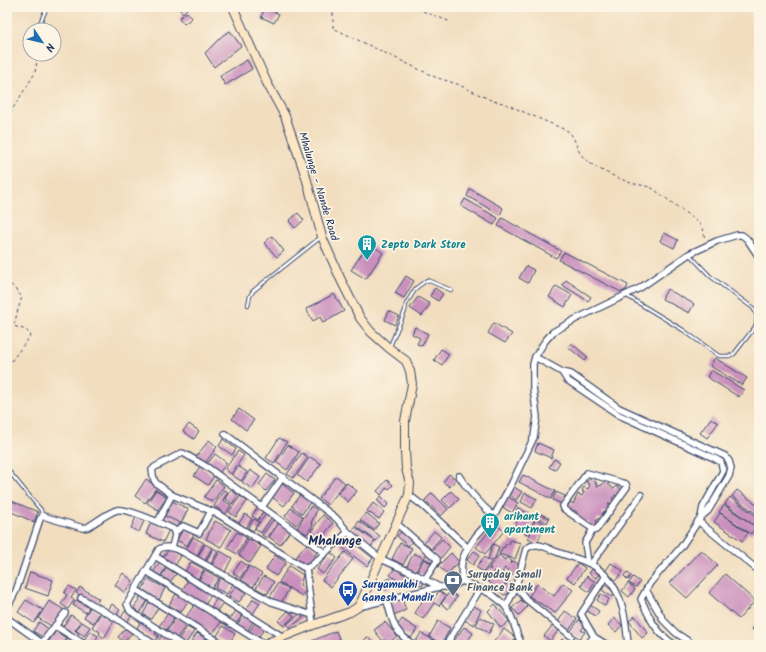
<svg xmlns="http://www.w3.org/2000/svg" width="766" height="652" viewBox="0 0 766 652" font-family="Kalam,sans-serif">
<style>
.building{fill:#ca90bd}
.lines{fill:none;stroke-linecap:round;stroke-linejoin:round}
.lane-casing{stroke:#3b496d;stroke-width:4.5}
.street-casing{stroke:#3b496d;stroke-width:8}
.secondary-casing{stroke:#3b496d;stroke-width:10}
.path{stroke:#3b496d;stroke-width:1;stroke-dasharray:3 3;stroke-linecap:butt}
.lane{stroke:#fff;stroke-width:2.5}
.street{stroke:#fff;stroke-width:5.5}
.secondary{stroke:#fce6c4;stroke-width:8}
.labels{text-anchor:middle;stroke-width:3.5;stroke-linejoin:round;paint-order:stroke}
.street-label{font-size:11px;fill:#1b2f5e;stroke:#fcf5e5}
.culture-label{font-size:11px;font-weight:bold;fill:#0d838f;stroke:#fcf5e5;text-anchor:start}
.service-label{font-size:11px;font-weight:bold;fill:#4e5e75;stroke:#fcf5e5;text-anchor:start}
.transit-label{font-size:11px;font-weight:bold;fill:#164399;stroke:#fcf5e5;text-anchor:start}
.quarter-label{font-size:13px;font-weight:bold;fill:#1b2f5e;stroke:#fcf5e5}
</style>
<rect width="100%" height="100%" fill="#fcf5e5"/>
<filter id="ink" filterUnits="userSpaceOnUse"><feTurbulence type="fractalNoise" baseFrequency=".025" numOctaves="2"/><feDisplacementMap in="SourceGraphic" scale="8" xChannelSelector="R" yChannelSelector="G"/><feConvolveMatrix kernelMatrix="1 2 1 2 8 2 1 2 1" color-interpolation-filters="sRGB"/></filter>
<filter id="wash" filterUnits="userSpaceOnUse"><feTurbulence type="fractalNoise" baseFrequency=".012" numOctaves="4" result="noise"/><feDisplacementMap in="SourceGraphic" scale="16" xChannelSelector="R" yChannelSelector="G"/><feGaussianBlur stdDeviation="0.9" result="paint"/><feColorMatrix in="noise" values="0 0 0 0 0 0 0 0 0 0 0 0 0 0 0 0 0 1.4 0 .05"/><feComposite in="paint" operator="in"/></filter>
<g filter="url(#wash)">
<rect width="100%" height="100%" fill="#f2debf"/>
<g id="blocks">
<g class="building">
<path d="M179 7H189L183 13 178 8Z"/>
<path d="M265 8 279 14 274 23 261 17Z"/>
<path d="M187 12 192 18 184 24 179 18Z"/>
<path d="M230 31 241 46 214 67 205 53 223 35Z"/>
<path d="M247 60 252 69 225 85 220 76Z"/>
<path d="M470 189 503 208 500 215 467 196Z"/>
<path d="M465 199 498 218 494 225 461 206Z"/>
<path d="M298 213 304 220 295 228 289 221Z"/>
<path d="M502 218 561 251 556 258 498 226Z"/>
<path d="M664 233 678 240 674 248 660 241Z"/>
<path d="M272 236 284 251 277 257 264 243Z"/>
<path d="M369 243 383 253 366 279 351 270Z"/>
<path d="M564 252 628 285 626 290 621 292 559 260Z"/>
<path d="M526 266 534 270 528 283 519 278Z"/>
<path d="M406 276 414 281 404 298 395 293Z"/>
<path d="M566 280 591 297 588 301 562 285Z"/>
<path d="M556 286 572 295 565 307 549 297Z"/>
<path d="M435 288 443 294 438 301 430 296Z"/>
<path d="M667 289 694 304 689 313 662 299Z"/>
<path d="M334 294 344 311 323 323 320 317 313 321 306 309Z"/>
<path d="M418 297 430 304 422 316 410 308Z"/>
<path d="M389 311 399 316 395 325 385 320Z"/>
<path d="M494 323 512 334 505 343 488 333Z"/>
<path d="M415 327 428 334 422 346 417 344 420 338 412 334Z"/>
<path d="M571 343 588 357 585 361 568 347Z"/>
<path d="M441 349 449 354 442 365 434 360Z"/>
<path d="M715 358 747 378 742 385 710 366Z"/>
<path d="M711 370 744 390 739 397 707 377Z"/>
<path d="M239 409 254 420 246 430 232 419Z"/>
<path d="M711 418 718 423 707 438 700 433Z"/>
<path d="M189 424 199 431 194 439 183 431Z"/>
<path d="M279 438 287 442 274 463 266 458Z"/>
<path d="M223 439 236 449 232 455 219 446Z"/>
<path d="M209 440 217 447 205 463 196 457Z"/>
<path d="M538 443 554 450 551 458 535 451Z"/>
<path d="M288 445 299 452 287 470 276 462Z"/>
<path d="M238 451 244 455 231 474 225 469Z"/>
<path d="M302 453 308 457 293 478 287 474Z"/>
<path d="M215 454 227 463 219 473 207 464Z"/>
<path d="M310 457 321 464 307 482 297 475Z"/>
<path d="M554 459 560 462 555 470 549 467Z"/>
<path d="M200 466 214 476 208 485 194 476Z"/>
<path d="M238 466 247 472 241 481 232 475Z"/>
<path d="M250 470 260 477 252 489 242 482Z"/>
<path d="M267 474 275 480 266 491 259 485Z"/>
<path d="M449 474 456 479 450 487 443 482Z"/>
<path d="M523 475 555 491 551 499 519 482Z"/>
<path d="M336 476 345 483 328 505 319 498Z"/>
<path d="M592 477 595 479 594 481 597 483 595 484 598 486 602 485 606 480 609 483 608 484 614 489 617 486 623 491 619 497 615 495 612 499 615 501 613 505 610 503 608 504 610 505 609 508 610 509 608 513 604 511 602 514 605 516 602 520 599 518 596 521 599 523 595 529 587 521 585 523 576 514 577 512 574 510 572 512 567 508 570 502 573 504 578 494 582 496 584 492 582 491 584 487 588 489 590 485 586 482Z"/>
<path d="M146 479 157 487 145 503 135 496Z"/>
<path d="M216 480 224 486 213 502 204 497Z"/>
<path d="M387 480 393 485 389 489 387 487 381 495 377 491Z"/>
<path d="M347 483 357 491 348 502 338 493Z"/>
<path d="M282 484 294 493 284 506 272 497Z"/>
<path d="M514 487 522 492 516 500 509 494Z"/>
<path d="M156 490 167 497 158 510 147 503Z"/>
<path d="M224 490 228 492 223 500 231 505 226 514 214 506Z"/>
<path d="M231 490 238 495 232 504 225 498Z"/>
<path d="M737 490 759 506V516L732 496Z"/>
<path d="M451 491 459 499 450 508 442 500Z"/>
<path d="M556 492 565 496 562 504 553 500Z"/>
<path d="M301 493 311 501 302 514 292 506Z"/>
<path d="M432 493 448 509 441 516 425 500Z"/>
<path d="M525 493 537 499 532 508 521 502Z"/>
<path d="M240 496 247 501 236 517 229 512Z"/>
<path d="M381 496 389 504 385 508 377 500Z"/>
<path d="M507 496 518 503 512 513 501 506Z"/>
<path d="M730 497 759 518V523L756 527 725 504Z"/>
<path d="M7 499 38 512 34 522 7 510Z"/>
<path d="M172 501 188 509 181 523 165 516Z"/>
<path d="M373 503 384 512 379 519 367 511Z"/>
<path d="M724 505 756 527 751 534 719 512Z"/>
<path d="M311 506 317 510 311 523 313 525 307 534 297 528Z"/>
<path d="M258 507 264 510 258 520 252 516Z"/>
<path d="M291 508 303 517 296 525 285 516Z"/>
<path d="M518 508 536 517 526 534 514 527 519 518 514 514Z"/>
<path d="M267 513 272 517 261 533 255 528Z"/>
<path d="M366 513 379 523 374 530 360 520Z"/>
<path d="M720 513 748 533 742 541 714 522Z"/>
<path d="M245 514 252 519 246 528 239 523Z"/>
<path d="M541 514 549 518 547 523 539 518Z"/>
<path d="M323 515 333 523 321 539 311 531Z"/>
<path d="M136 517 144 521 139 532 131 528Z"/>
<path d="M254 519 259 522 253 531 248 528Z"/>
<path d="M536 519 545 524 542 530 533 525Z"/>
<path d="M273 520 278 523 267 538 262 535Z"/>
<path d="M215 521 231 530 221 547 206 539Z"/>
<path d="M359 521 380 536 376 541 356 526Z"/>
<path d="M151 522 169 530 163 542 146 534Z"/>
<path d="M279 523 290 531 280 545 269 537Z"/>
<path d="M495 524 504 531 485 554 476 547Z"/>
<path d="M355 527 375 541 370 548 350 534Z"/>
<path d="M184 528 194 534 187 546 177 540Z"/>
<path d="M533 528 542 532 537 543 528 538Z"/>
<path d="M402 531 413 540 408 546 397 536Z"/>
<path d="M434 531 441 537 431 549 424 543Z"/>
<path d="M237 532 247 538 237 554 227 548Z"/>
<path d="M193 537 204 543 197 556 186 550Z"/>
<path d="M347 538 373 558 367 566 340 546Z"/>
<path d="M249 539 261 546 250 563 239 555Z"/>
<path d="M442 539 450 547 440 559 431 551Z"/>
<path d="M510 540 521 543 515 559 499 554 503 547 504 548 506 544 509 545Z"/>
<path d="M308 543 318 551 306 567 295 558Z"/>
<path d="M400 543 412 548 403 565 392 559Z"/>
<path d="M205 544 212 548 205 561 198 556Z"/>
<path d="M493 544 499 547 494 561 488 559Z"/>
<path d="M213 548 218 551 211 564 206 562Z"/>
<path d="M169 549 181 556 174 567 162 559Z"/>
<path d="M701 550 718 565 687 598 670 583Z"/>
<path d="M220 551 232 558 225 572 212 565Z"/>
<path d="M474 551 480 555 473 565 467 560Z"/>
<path d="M330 552 337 558 323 574 317 569Z"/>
<path d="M345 552 353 559 331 587 322 580Z"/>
<path d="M414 553 423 558 415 573 406 568Z"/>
<path d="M451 553 459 562 447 574 438 566Z"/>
<path d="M427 554 437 560 435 564 424 558Z"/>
<path d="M275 555 286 563 276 576 266 569Z"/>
<path d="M499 555 505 560 507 557 512 561 511 564 514 561 519 565 518 572 515 576 505 568 502 572 504 573 501 576 494 571 489 578 484 573 488 568 490 570 491 568 489 567Z"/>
<path d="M484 557 491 562 483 572 476 567Z"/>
<path d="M424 559 431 563 424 576 417 572Z"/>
<path d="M241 561 248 566 240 578 233 573Z"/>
<path d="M191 562 204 569 197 581 184 573Z"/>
<path d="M160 563 166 567 160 577 153 572Z"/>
<path d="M578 563 585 568 575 583 567 578Z"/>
<path d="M611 563 623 571 616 580 605 572Z"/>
<path d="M249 566 262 574 253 587 241 580Z"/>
<path d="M289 566 303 575 300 585 306 590 302 596 279 582Z"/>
<path d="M167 568 176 574 170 582 161 576Z"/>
<path d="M395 568 406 576 401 583 390 575Z"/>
<path d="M593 568 600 573 596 578 589 573Z"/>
<path d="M205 570 219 578 212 588 199 580Z"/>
<path d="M30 572 53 580 48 596 25 588Z"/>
<path d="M627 572 631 576 628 580 624 576Z"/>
<path d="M123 573 133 581 125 593 115 585Z"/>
<path d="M494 573 506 583 501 589 509 582 514 586 508 594 504 595 488 581Z"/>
<path d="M725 574 755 601 739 619 709 593Z"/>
<path d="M264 576 274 582 267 594 256 588Z"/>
<path d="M415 576 425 581 422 586 412 581Z"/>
<path d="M587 576 595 582 589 592 581 586Z"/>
<path d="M633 577 640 582 636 587 629 583Z"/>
<path d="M220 578 233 584 227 594 215 588Z"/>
<path d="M390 578 394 585 386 590 381 583Z"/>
<path d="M148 579 165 588 159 600 142 590Z"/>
<path d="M188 580 212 594 205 605 182 591Z"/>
<path d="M278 583 289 589 281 603 270 597Z"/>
<path d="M563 583 573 590 555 613 529 596 537 584 554 596Z"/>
<path d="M628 583 635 589 629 597 622 591Z"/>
<path d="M605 585 615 592 612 597 602 590Z"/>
<path d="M69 586 76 590 71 598 74 600 68 609 61 604 67 595 64 593Z"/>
<path d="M236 586 246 593 239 602 229 596Z"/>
<path d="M80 587 99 599 95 605 76 593Z"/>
<path d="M439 591 446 596 439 606 434 603 423 619 415 613 425 597 432 602Z"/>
<path d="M450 591 457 597 448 609 441 604Z"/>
<path d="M176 594 188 601 181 612 169 605Z"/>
<path d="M601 594 609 599 605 606 597 600Z"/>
<path d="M141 596 148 600 140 613 134 608Z"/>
<path d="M218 597 224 601 217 611 211 607Z"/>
<path d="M253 599 260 603 252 615 246 611Z"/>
<path d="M402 599 406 610 393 615 389 604Z"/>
<path d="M26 600 43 610 34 623 18 612Z"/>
<path d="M76 600 89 608 86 613 73 605Z"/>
<path d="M521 600 527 607 519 615 512 608Z"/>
<path d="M49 601 63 609 61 613 62 614 53 627 38 618Z"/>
<path d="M150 601 159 606 151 619 143 614Z"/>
<path d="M112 604 120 610 116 616 108 610Z"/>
<path d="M195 604 222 621 212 634 186 617Z"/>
<path d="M495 604 509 621 501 628 488 611Z"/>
<path d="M472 605 481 610 474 625 464 620Z"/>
<path d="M590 605 599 611 596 616 587 611Z"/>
<path d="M91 606 100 613 93 623 84 617Z"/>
<path d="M125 611 132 614 126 624 120 620Z"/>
<path d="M236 611 242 616 235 625 229 620Z"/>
<path d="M288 611 294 616 284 626 278 621Z"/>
<path d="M565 611 577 619 569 630 558 622Z"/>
<path d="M169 612 175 616 166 630 159 626Z"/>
<path d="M101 613 114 621 104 638 99 634 100 632 92 627Z"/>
<path d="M301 613 303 618 290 627 287 624Z"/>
<path d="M71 615 81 622 75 630 79 634 76 638 62 628Z"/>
<path d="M244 615 253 622 246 633 236 626Z"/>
<path d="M635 616 648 633 642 638 629 621Z"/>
<path d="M176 617 187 624 177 638 167 631Z"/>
<path d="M480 617 494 624 489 633 476 625Z"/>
<path d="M614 618 622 625 616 632 608 625Z"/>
<path d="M402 619 417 629 411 638 396 628Z"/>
<path d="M579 620 586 624 581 630 585 632 580 639 570 632Z"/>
<path d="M141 621 146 624 145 625 147 627 149 626 151 627 150 629 156 631 155 634 159 636 155 641 137 628Z"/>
<path d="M438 621 450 628 442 644 429 637Z"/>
<path d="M759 621V635L752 629Z"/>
<path d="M39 622 50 630 45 638 33 631Z"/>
<path d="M82 622 90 627 84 636 76 630Z"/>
<path d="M256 622 265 628 257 639 248 633Z"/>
<path d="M385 622 397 636 386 645 374 630Z"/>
<path d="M553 625 559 630 550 641 544 636Z"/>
<path d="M223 626 235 634 228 645 216 637Z"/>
<path d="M187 627 194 631 185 645 178 640Z"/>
<path d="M464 627 473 633 465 645H456L453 642Z"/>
<path d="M126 628 132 633 124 642 118 637Z"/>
<path d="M504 629 516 638 511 645H491Z"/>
<path d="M56 631 67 639 62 645H46Z"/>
<path d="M90 631 98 636 93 645H89L83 641Z"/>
<path d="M336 631 341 643 335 645H302Z"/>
<path d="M197 633 216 645H195L191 642Z"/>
<path d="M421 633 439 643 438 645 414 644Z"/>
<path d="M162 635 176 645H159L157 644Z"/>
<path d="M69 637 80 645H64Z"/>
<path d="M367 637 376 644V645H361Z"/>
<path d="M562 639 568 643 566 645H558Z"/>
<path d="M397 640 404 645H392Z"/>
</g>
</g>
</g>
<g filter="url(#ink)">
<use href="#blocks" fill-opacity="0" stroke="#3b496d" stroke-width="1"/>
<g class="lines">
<defs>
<g id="lane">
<path d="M37 30 47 7"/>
<path d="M627 296 683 330 719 356H729L734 354 755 327C758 320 758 314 753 308L710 276 689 254"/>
<path d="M248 305 250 296 253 291 321 237"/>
<path d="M390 346 405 311 406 304 416 288 427 280 451 290"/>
<path d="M7 469 41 510 42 516"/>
</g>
<g id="street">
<path d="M535 357 562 372 571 374 619 408 725 456 729 461 731 468 729 476 708 511 701 517"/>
<path d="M562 372 567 380 619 415 714 458 721 462 723 471 703 507 701 517 681 547 650 583 646 590"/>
<path d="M225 434 336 518 348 532 381 559 417 575 439 587"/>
<path d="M459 476C469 492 480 504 494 516L512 483 534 437 537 417 533 388V364L535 357 545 341 553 332 576 319 640 288 689 254 717 241 737 235H742L747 239 759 257"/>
<path d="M172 495 216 513 303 567 306 568 311 566 348 532"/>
<path d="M409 495 423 506 468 548C460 561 461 566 462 581"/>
<path d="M262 507 283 477"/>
<path d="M158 521 172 495 156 483 154 480 152 470 155 467 182 453 185 454 207 467 325 553"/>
<path d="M698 521 759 571"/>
<path d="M396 523 437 559V561L425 579"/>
<path d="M175 532 183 526 199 533 211 511"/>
<path d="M468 548 476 536 494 516"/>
<path d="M155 556 283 637"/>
<path d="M588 563 585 543 593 529 596 530 627 487 626 484 587 473 563 506 564 509 593 529"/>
<path d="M591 564 641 495"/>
<path d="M306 568 313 625"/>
<path d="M146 571 265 645"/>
<path d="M606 576 581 614 594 637 607 645"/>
<path d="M462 581C481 589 503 596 511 616 515 626 517 636 522 645"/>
<path d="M516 586 526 599 571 636"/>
<path d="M135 589 224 645"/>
<path d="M81 598 116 618 155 645"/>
<path d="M387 601C393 623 393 631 414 645"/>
<path d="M358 607 439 587H452L462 581"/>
<path d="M506 607 516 586 526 549C536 540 546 548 557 552 569 557 583 559 594 566 599 569 602 572 606 576 623 595 626 620 628 645"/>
<path d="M7 608 16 591 40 519 43 516 83 528 88 527C96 522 109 512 117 510 128 508 162 524 173 529L175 535 172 547"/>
<path d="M7 618 42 643 41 645"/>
<path d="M55 626 86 645"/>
<path d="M42 643 65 613"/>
<path d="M384 644 385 645"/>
<path d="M182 645 130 611 127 604 159 549C167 545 173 548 181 551L272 602 312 615"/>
<path d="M446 645 480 589"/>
<path d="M586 645 594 637"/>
<path d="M675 645C656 633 650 619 641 599L646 590 664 621 676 633 694 645"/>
</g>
<path id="secondary" d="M233 7 267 83 285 116 306 177 322 237 341 280 360 318 371 332 389 348 406 361 410 371 412 384 405 421V451L406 469 410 483 409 495 361 602 358 607 350 612 313 625 262 645"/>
</defs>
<use href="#lane" class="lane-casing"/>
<use href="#street" class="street-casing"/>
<use href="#secondary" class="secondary-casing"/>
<g class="path">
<path d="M333 7V28L435 77 457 84 493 101 503 103 568 131C577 139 575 149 584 158 594 168 617 178 631 183 638 185 645 185 652 188L698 222 703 228 705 240"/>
<path d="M412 7 451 22"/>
<path d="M7 118 35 73 38 54"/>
<path d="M7 280 22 297 17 313 14 326 26 330 31 335 7 367"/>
</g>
<use href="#lane" class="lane"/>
<use href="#street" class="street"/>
<use href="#secondary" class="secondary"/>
</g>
</g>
<defs>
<symbol id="building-pin" viewBox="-11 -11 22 30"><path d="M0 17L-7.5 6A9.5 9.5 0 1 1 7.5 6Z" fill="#0f9aa8" stroke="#fcf5e5"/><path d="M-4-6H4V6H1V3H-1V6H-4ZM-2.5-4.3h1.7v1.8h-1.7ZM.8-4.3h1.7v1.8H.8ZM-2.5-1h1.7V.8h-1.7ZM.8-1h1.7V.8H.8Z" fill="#fff"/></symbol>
<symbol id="bank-pin" viewBox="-11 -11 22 30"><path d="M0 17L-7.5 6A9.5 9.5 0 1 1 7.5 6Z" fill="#5c6f8a" stroke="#fcf5e5"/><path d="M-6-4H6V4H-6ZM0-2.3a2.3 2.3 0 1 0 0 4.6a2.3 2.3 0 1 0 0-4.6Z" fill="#fff"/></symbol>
<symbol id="bus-pin" viewBox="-11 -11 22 30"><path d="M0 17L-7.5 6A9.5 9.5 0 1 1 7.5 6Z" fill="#1a4fb4" stroke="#fcf5e5"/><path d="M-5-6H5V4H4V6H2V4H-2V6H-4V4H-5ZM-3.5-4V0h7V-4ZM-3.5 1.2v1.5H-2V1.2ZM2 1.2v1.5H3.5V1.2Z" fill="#fff"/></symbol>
</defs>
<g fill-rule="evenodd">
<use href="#building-pin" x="356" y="233" width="22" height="30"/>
<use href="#building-pin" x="479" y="511" width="22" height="30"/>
<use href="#bank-pin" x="442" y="569" width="22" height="30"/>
<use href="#bus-pin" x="337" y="579" width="22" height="30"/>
</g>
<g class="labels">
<g class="street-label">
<text transform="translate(319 186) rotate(73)" y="4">Mhalunge - Nande Road</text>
</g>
<g class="culture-label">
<text x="381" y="248">Zepto Dark Store</text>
<text x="504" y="520">arihant<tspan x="504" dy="13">apartment</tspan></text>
</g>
<g class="service-label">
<text x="467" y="578">Suryoday Small<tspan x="467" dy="13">Finance Bank</tspan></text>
</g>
<g class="transit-label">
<text x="362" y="588">Suryamukhi<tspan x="362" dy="13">Ganesh Mandir</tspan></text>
</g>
<g class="quarter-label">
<text x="335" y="545">Mhalunge</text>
</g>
</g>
<rect width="766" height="652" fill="none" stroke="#fcf5e5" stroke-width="24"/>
<g transform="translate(42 42) rotate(125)"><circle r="19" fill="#fcf5e5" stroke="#a2a6af"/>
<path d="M0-3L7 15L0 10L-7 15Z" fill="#1f6fb2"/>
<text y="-6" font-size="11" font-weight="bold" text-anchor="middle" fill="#1b2f5e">N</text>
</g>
</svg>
